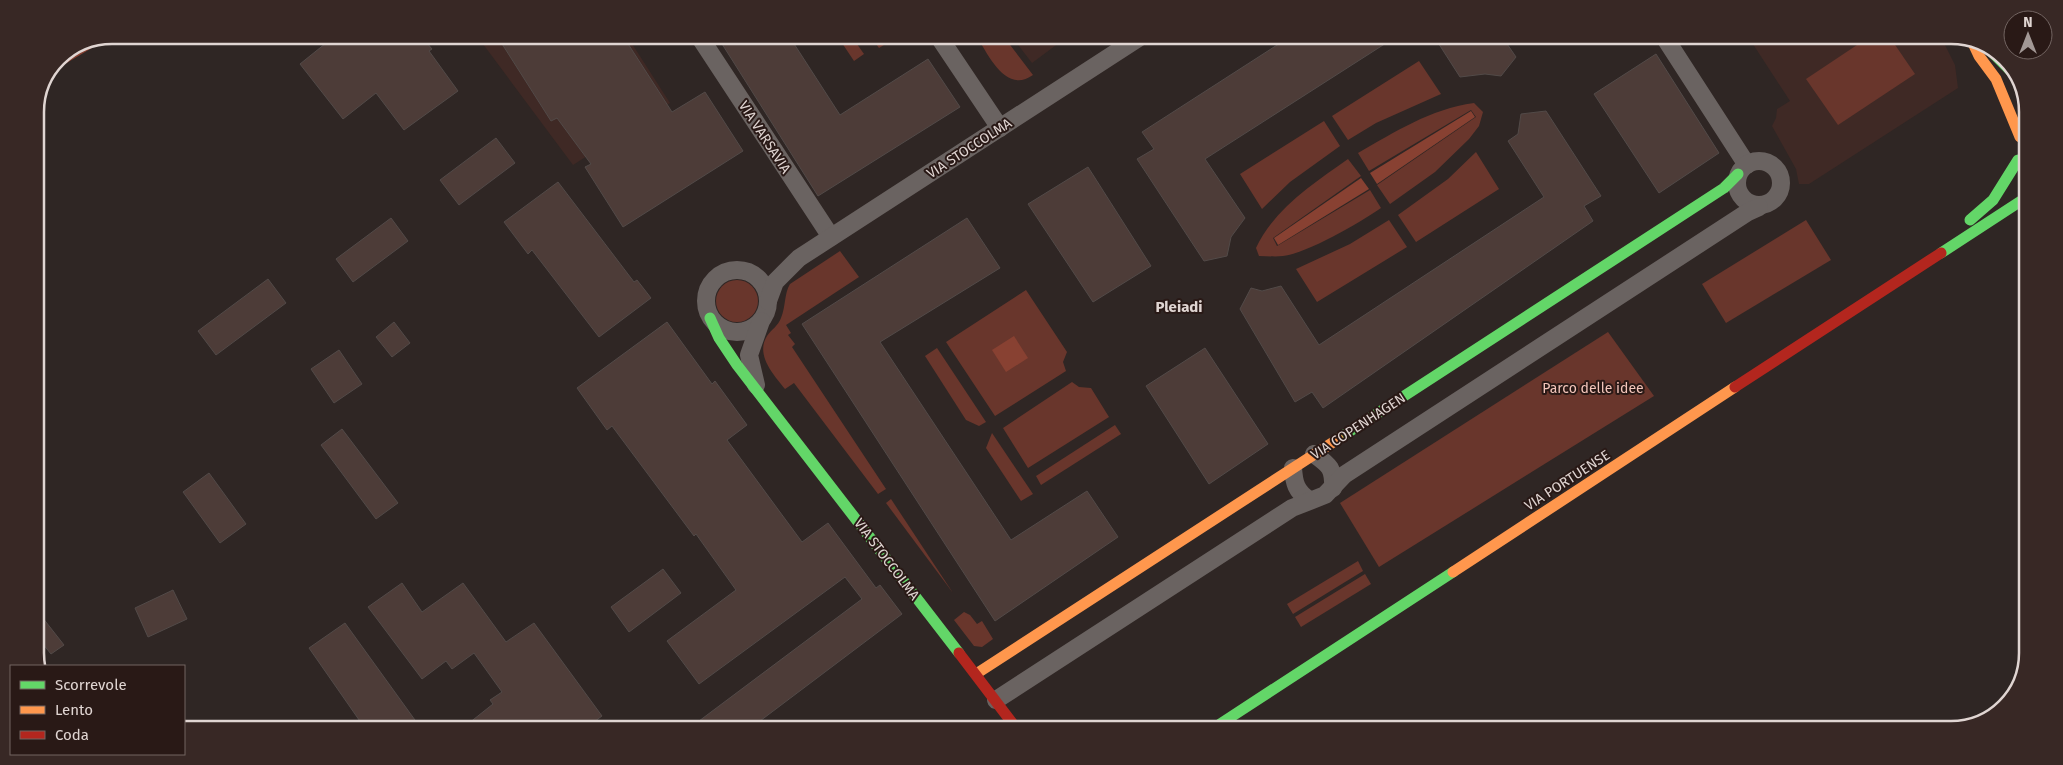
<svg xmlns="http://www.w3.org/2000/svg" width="2063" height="765" viewBox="0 0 2063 765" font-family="'Fira Sans',sans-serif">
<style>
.built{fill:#3f2925}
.green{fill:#69362c}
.water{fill:#884132}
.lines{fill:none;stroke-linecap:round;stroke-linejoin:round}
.stream{stroke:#884132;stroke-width:5.5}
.building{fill:#4d3c38;stroke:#524a48}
.street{stroke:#6a6361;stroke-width:18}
.fast{stroke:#63d668;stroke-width:11}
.slow{stroke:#ff974d;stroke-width:11}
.jam{stroke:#b3261e;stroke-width:11}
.labels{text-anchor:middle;stroke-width:4;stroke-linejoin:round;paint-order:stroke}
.street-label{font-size:14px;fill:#e0d5d2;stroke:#291916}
.park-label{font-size:14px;fill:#f4c6bb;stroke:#291916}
.neighbourhood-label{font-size:15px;font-weight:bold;fill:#e0d5d2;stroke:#291916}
.rim{fill:none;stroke:#e0d5d2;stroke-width:2.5}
</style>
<rect width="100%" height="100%" fill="#2f2624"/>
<g class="built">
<path d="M477 36H627L670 103 573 165Z"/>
<path d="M1012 37H1067L1032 63Z"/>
<path d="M1749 38 1942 39 1955 65 1958 88 1809 184H1799L1796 169 1772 126 1776 118 1777 109 1790 101Z"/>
</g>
<g class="green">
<path d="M838 37H852L864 54 854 61Z"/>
<path d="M871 37H897L879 48Z"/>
<path d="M977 37H1004L1033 75C1006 94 989 56 977 37Z"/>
<path d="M1866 39H1891L1915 74 1838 125 1806 79Z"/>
<path d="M1419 61 1441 94 1376 123 1348 140 1332 116Z"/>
<path d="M1474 103 1483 112 1479 126 1469 139 1435 172 1390 204 1377 185 1476 117 1471 110 1369 171 1358 153C1395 132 1430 109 1474 103Z"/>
<path d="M1324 121 1340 146 1290 182 1262 209 1240 174Z"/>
<path d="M1476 152 1499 189 1416 242 1398 215 1448 179Z"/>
<path d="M1348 159 1361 176 1273 238 1277 246 1370 190 1381 208C1359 223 1308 253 1283 256 1275 257 1267 256 1259 256L1256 248C1274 209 1314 183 1348 159Z"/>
<path d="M1389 220 1407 247 1317 302 1296 269 1350 244Z"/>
<path d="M1806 220 1831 260 1726 323 1702 284Z"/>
<path d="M840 251 859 277 786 325 791 333 788 335 795 344 792 347 886 489 878 494 794 383 785 389C774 375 755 355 767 336 772 329 778 326 781 318 786 306 784 294 790 284Z"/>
<circle cx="737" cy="301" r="21"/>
<path d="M1026 290 1067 352 1063 362 1066 371 995 416 946 342Z"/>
<path d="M1608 332 1654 396 1379 567 1340 503Z"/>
<path d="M937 348 986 422 979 426 966 420 925 356Z"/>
<path d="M1072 382 1079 387 1091 388 1109 417 1028 468 1003 428Z"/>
<path d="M1115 425 1121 434 1041 485 1036 476Z"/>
<path d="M992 433 1033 494 1021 501 986 448Z"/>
<path d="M891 499 953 593 886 503Z"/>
<path d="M1358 561 1363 571 1293 614 1287 604Z"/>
<path d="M1365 574 1371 584 1301 627 1295 617Z"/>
<path d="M964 612 970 615 977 624 982 621 993 639 982 647 974 646 954 620Z"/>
</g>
<g class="water">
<path d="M1471 111 1475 117 1377 184 1370 173Z"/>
<path d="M1361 178 1369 189 1278 245 1274 238Z"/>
<path d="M1014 336 1028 358 1006 372 992 350Z"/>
</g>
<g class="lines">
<path class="stream" d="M53 68 100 40"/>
</g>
<g class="building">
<path d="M336 35 421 36 432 49 429 51 458 91 404 130 376 93 343 119 300 64Z"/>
<path d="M497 36H623L672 112 705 92 743 151 623 227 585 167 591 164 557 118 551 121Z"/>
<path d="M717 36H789L840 115 928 59 960 107 818 196Z"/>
<path d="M1288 38H1394L1205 159 1245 218 1231 237 1227 256 1204 261 1137 159 1154 149 1142 132Z"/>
<path d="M1435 38H1503L1516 57 1501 76 1485 74 1460 77Z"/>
<path d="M1656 54 1719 153 1659 193 1594 94Z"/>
<path d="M1546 111 1601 196 1584 206 1593 221 1323 408 1312 392 1295 402 1240 309 1251 288 1262 291 1281 286 1319 345 1544 197 1508 141 1518 134 1521 114Z"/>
<path d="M496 138 515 163 459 205 440 180Z"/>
<path d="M1088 167 1151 266 1093 302 1028 204Z"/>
<path d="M558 182 634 282 637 280 651 298 599 337 532 250 528 254 504 222Z"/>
<path d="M391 218 408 241 353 282 336 259Z"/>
<path d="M967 218 1000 268 880 342 1011 540 1087 491 1118 537 995 621 802 324Z"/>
<path d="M268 279 286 303 216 355 198 331Z"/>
<path d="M394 322 410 343 392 357 376 337Z"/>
<path d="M667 322 712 384 715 381 747 425 727 440 802 542 828 523 876 588 880 585 902 614 752 727H691L862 599 845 577 699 684 667 641 736 590 696 534 694 536 612 426 607 430 577 388Z"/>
<path d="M1205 348 1268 444 1209 484 1146 386Z"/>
<path d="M339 350 362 384 334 403 311 369Z"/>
<path d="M342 429 398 503 376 519 321 445Z"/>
<path d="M209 473 246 524 220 543 183 492Z"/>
<path d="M663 569 681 593 629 632 611 607Z"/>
<path d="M402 583 422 612 463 583 506 642 534 623 602 716 587 727H464L493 704 490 700 502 692 474 653 452 669 446 661 422 679 368 607Z"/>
<path d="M173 590 187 619 148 637 135 608Z"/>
<path d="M35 608 64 645 51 654 35 634Z"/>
<path d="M345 623 420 727H364L309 648Z"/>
</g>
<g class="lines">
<g class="street">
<path d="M699 36 831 237"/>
<path d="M939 37 1000 128"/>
<path d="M1665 38 1747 165"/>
<circle cx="1759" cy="183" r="22"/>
<circle cx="737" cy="301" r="31"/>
<path d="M768 301 775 282 799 258 1140 37"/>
<path d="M756 385 749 355 761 321"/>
<path d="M1314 454C1329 465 1334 468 1333 488"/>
<path d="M1293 468C1294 483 1296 491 1309 500"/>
<path d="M996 700 1292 508 1325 495 1344 475 1748 212 1759 207"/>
</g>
<g class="fast">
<path d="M1988 48 2017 77"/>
<path d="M1970 220 1993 200 2018 160"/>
<path d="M1941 253 2027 197"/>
<path d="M710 318 719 338 737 365 959 653"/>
<path d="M1338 439 1724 188 1738 174"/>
<path d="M1214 728 1453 572"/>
</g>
<g class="slow">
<path d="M1971 39 1979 56 1996 79 2020 137"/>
<path d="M1453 572 1735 387"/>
<path d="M976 674 1338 439"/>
</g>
<g class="jam">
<path d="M1735 387 1941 253"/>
<path d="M959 653 1016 728"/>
</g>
</g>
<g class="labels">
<g class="street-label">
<text transform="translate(765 137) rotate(57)" y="5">VIA VARSAVIA</text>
<text transform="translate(969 148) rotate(-33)" y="5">VIA STOCCOLMA</text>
<text transform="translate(1358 426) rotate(-33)" y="5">VIA COPENHAGEN</text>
<text transform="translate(1567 480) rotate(-33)" y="5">VIA PORTUENSE</text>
<text transform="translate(887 559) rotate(53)" y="5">VIA STOCCOLMA</text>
</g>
<g class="park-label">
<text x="1593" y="393">Parco delle idee</text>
</g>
<g class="neighbourhood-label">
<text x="1179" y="312">Pleiadi</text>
</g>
</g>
<path d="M0 0H2063V765H0ZM112 44H1951A68 68 0 0 1 2019 112V653A68 68 0 0 1 1951 721H112A68 68 0 0 1 44 653V112A68 68 0 0 1 112 44Z" fill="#382825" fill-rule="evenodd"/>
<path class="rim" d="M112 44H1951A68 68 0 0 1 2019 112V653A68 68 0 0 1 1951 721H112A68 68 0 0 1 44 653V112A68 68 0 0 1 112 44Z"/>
<rect x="10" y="665" width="175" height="90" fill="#291916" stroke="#726461"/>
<rect x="20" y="681" width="25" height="8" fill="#63d668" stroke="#726461"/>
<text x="55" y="690" font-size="15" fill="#e0d5d2">Scorrevole</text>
<rect x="20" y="706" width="25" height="8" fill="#ff974d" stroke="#726461"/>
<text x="55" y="715" font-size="15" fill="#e0d5d2">Lento</text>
<rect x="20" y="731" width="25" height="8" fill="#b3261e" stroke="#726461"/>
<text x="55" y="740" font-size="15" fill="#e0d5d2">Coda</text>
<g transform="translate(2028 35)"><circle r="24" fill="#291916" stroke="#726461"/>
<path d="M0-4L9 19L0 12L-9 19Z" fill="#a29895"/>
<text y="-8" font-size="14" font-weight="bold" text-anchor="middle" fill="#e0d5d2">N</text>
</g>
</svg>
